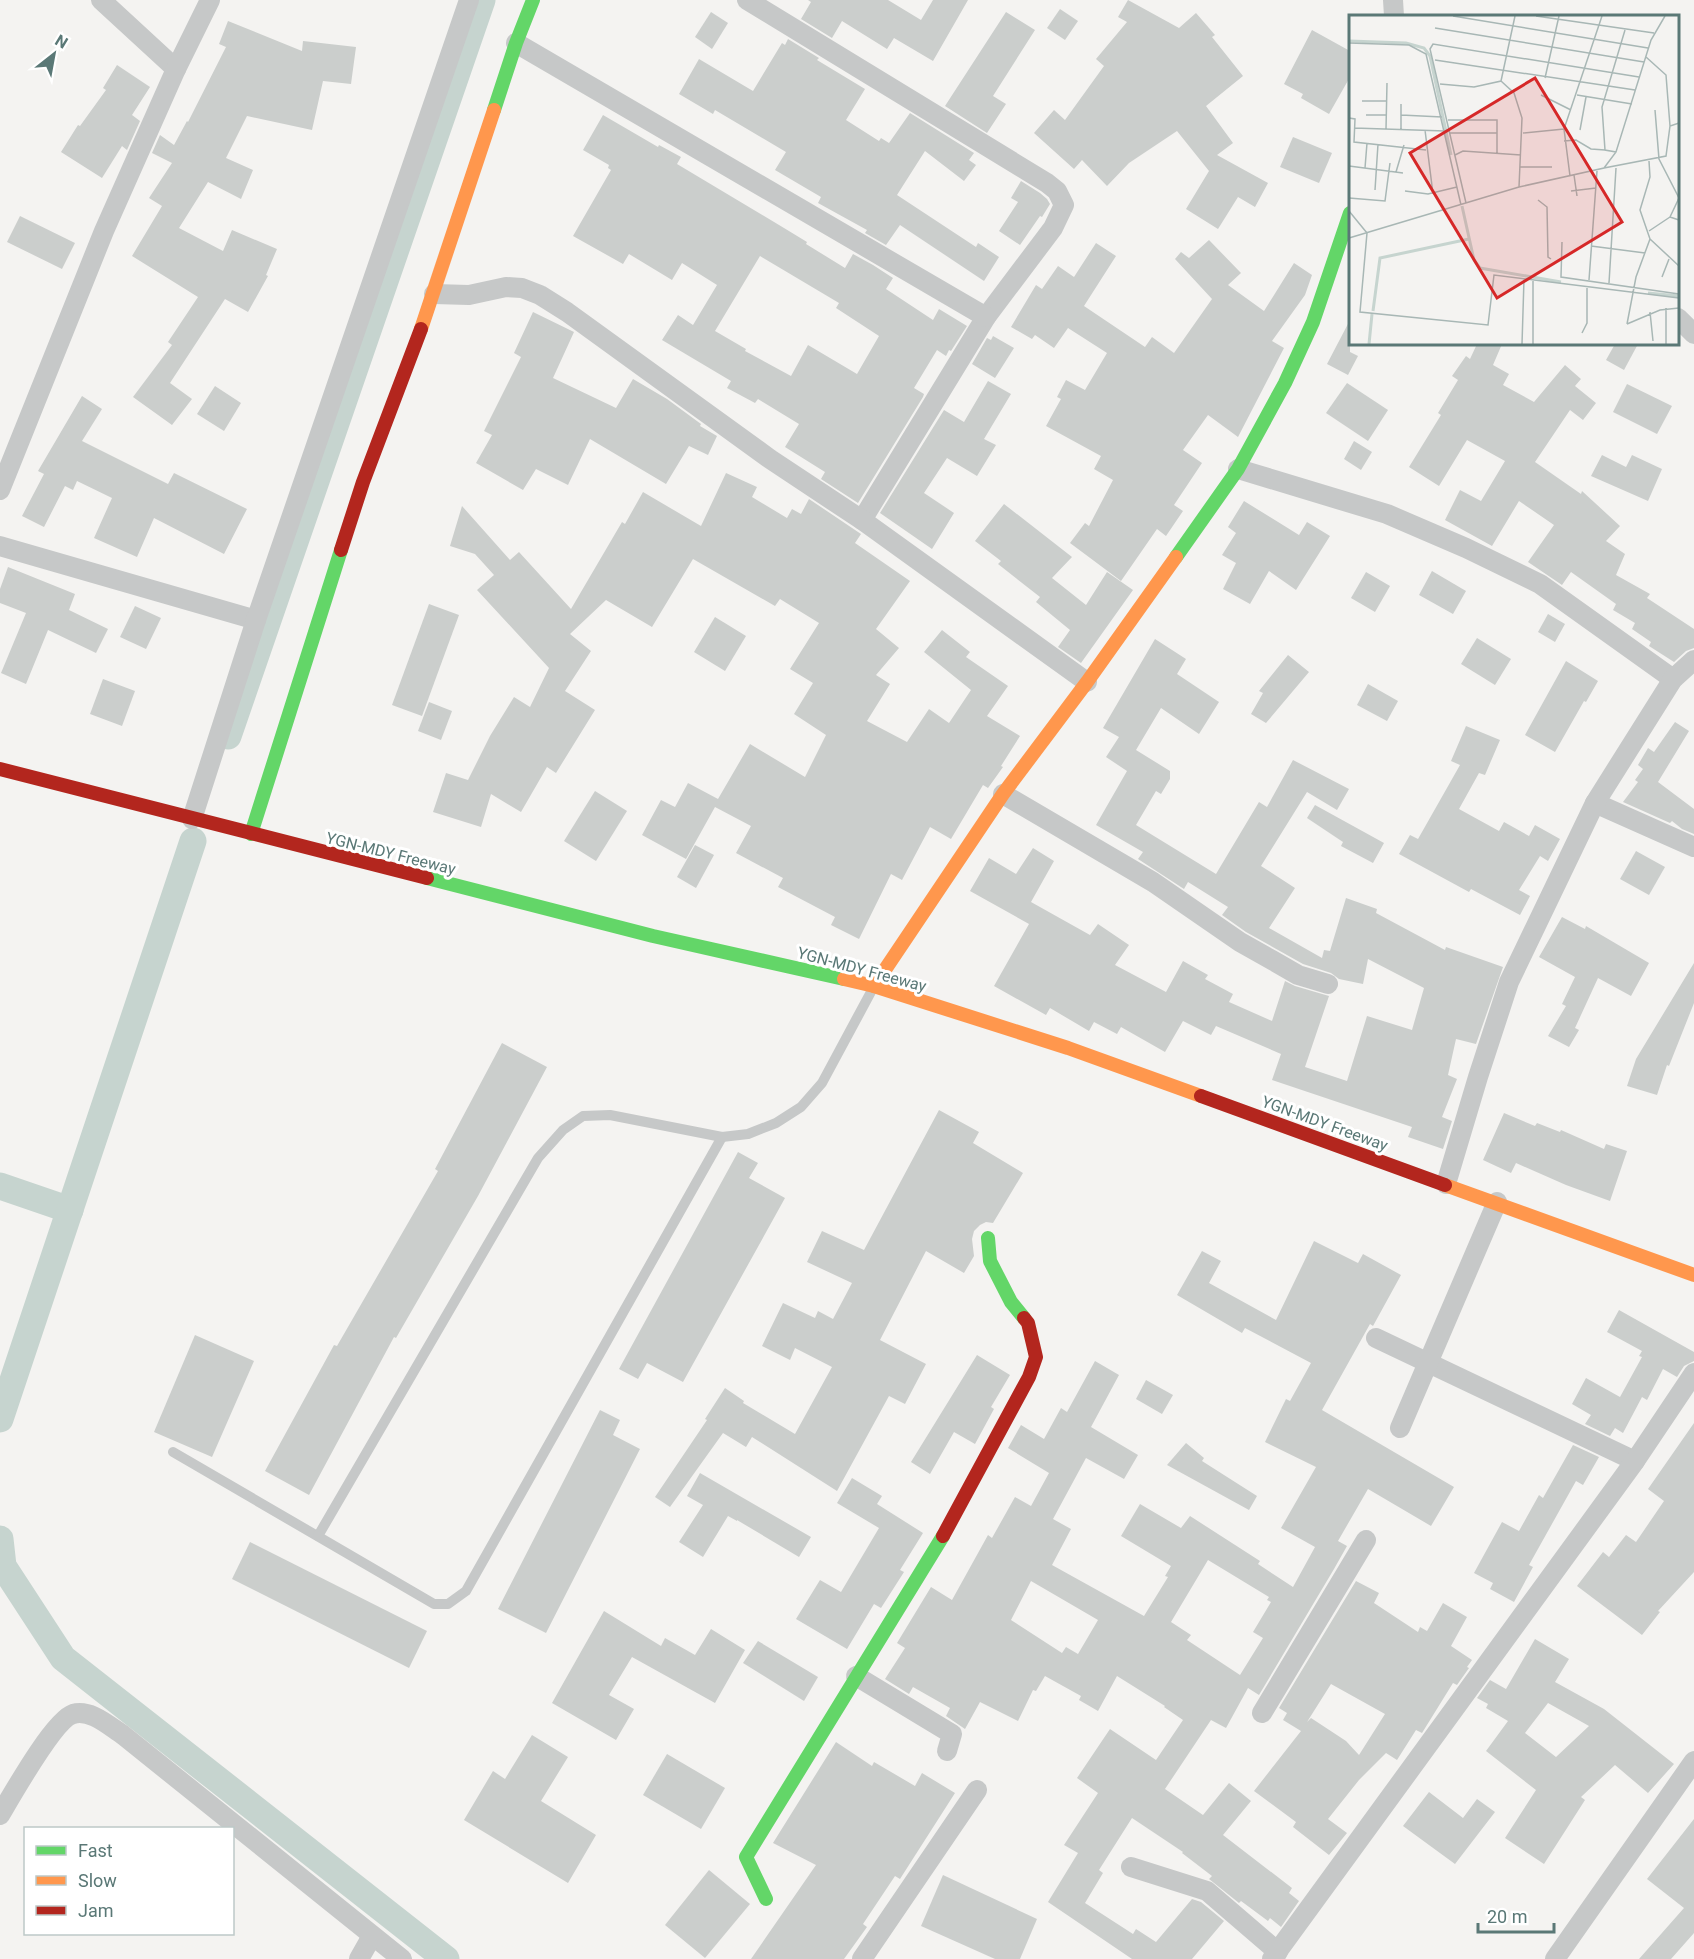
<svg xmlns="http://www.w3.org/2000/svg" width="1694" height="1959" viewBox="0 0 1694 1959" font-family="Roboto,sans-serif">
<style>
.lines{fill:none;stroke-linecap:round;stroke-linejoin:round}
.canal{stroke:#c6d4cf;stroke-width:27}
.building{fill:#cbcecc;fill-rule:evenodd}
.lane{stroke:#c6c8c8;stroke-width:10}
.street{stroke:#c6c8c8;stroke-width:20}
.fast{stroke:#63d668;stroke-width:14}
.slow{stroke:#ff974d;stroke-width:14}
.jam{stroke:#b3261e;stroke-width:14}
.labels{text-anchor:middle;stroke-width:6;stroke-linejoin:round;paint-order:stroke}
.street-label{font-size:16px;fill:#5a7876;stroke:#fff}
.inset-river{fill:none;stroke:#c6d4cf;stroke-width:3}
.inset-road{fill:none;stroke:#a8b7b5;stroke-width:1.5}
.view{fill:#d62828;fill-opacity:0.15;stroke:#d62828;stroke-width:3}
.inset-edge{fill:none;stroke:#5a7876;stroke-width:3}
</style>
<rect width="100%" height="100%" fill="#f4f3f1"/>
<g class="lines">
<g class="canal">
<path d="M228 736 482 0"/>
<path d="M0 1186 70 1210"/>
<path d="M0 1419 193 841"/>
<path d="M0 1539 3 1566 63 1658 446 1959"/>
</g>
</g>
<g class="building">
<path d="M808 0H888L921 20 933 0H968L933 61 894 38 887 49 842 21 832 38 801 19 811 2Z"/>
<path d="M1128 0 1179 28 1196 13 1215 35 1212 37 1243 76 1206 106 1233 143 1217 155 1268 183 1255 207 1238 197 1218 229 1186 209 1209 171 1177 131 1129 163 1107 186 1082 160 1074 169 1034 133 1054 110 1065 120 1104 66 1096 59 1127 22 1118 17Z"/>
<path d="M1060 9 1078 21 1065 40 1047 28Z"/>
<path d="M711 12 728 23 712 49 695 37Z"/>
<path d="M1006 12 1035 30 993 96 1006 104 987 133 945 106Z"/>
<path d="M228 21 302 51 303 41 356 47 351 84 323 81 312 130 247 116 226 158 253 170 241 199 208 182 179 228 223 251 232 230 277 249 266 275 268 276 248 312 225 299 170 383 192 399 172 425 133 397 172 345 168 342 198 297 132 256 162 206 149 198 172 163 152 153 160 135 174 145 187 121 188 122 226 47 219 44Z"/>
<path d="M1312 30 1350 51V77L1329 114 1301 98 1303 94 1284 84Z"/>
<path d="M788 39 819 58 817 60 865 89 846 120 879 141 881 138 889 143 910 113 974 153 969 160 976 165 964 181 925 151 897 195 976 247 978 243 999 257 984 281 900 225 886 245 865 233 867 230 818 203 821 197 775 170 786 152 715 110 713 114 679 94 699 59 753 91 782 43 785 45Z"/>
<path d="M117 65 150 87 132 115 140 121 127 150 122 146 102 178 61 152 78 125 80 126 106 90 103 88Z"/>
<path d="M603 115 658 147 659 145 681 157 677 164 784 228 807 242 806 244 845 268 853 254 873 265 893 278 886 289 933 320 939 309 967 326 951 351 949 350 946 356 937 350 914 388 924 394 923 397 858 503 821 479 825 472 785 447 799 424 758 399 755 403 727 388 731 381 662 340 678 315 693 325 717 285 682 263 672 280 629 254 623 264 573 236 611 170 608 168 609 165 583 150ZM760 256 839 303 836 308 879 336 857 374 808 345 791 376 745 351 746 349 715 331Z"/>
<path d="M1293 137 1332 153 1319 183 1280 167Z"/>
<path d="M1021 181 1040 193 1047 199 1050 204 1042 217 1040 216 1020 245 999 231 1018 202 1011 198Z"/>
<path d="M20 216 75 243 62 269 7 242Z"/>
<path d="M1209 240 1241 273 1228 285 1264 311 1294 263 1312 275 1305 295 1272 341 1284 348 1238 437 1208 415 1183 450 1202 463 1174 505 1183 511 1166 536 1157 529 1121 581 1070 543 1085 523 1089 526 1113 480 1094 469 1101 456 1046 426 1061 399 1057 397 1066 380 1085 390 1107 353 1068 328 1054 348 1035 335 1032 339 1011 327 1036 285 1042 289 1058 266 1074 277 1096 243 1116 256 1084 306 1145 347 1152 337 1174 353 1212 299 1175 259 1181 252 1189 258Z"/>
<path d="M533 312 574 332 553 378 616 408 633 379 667 399 701 424 700 426 717 436 708 455 689 446 666 484 590 439 568 485 536 469 523 490 476 463 492 435 484 431 521 357 514 353Z"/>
<path d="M1350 320V352L1358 356 1348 375 1327 364Z"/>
<path d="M993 336 1014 348 995 378 972 364 987 338 991 340Z"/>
<path d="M1477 344H1502L1493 365 1509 374 1503 385 1534 402 1565 365 1581 379 1575 386 1596 403 1583 420 1570 410 1535 462 1581 494 1582 491 1620 526 1606 541 1625 554 1616 575 1650 594 1647 598 1694 629V648L1686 651 1674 662 1649 646 1651 642 1632 629 1635 623 1613 610 1616 604 1571 572 1562 585 1528 562 1554 525 1519 501 1492 546 1445 520 1460 490 1481 501 1505 461 1467 440 1439 486 1409 467 1441 415 1438 413 1458 380 1452 376 1466 356 1470 359Z"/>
<path d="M1615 344H1638L1624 370 1606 360Z"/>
<path d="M988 381 1011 394 984 439 996 445 977 476 947 458 924 493 954 513 932 549 880 513 944 410 964 422Z"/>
<path d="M1347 383 1388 410 1368 441 1326 413Z"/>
<path d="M1627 384 1672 406 1657 434 1613 412Z"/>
<path d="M215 386 241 403 224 431 197 414Z"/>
<path d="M82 396 102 409 82 441 168 484 174 473 247 509 224 554 154 518 137 557 94 538 112 498 77 481 73 490 65 486 44 527 22 516 44 474 38 471Z"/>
<path d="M1354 441 1372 452 1361 470 1344 459Z"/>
<path d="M1602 455 1626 467 1632 455 1662 469 1648 501 1591 476Z"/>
<path d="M726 473 757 487 752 497 787 518 792 509 801 514 809 499 861 534 855 543 910 581 876 629 899 648 876 675 890 684 867 721 907 742 929 709 949 723 971 690 924 652 942 630 970 652 966 657 1008 686 987 716 1020 736 1001 766 1003 767 988 788 983 785 951 839 930 827 902 880 891 874 859 939 831 925 835 917 778 887 783 878 736 853 751 826 715 807 686 859 642 835 661 800 675 807 688 783 718 799 750 744 805 777 826 735 794 714 813 683 790 669 819 623 780 599 775 606 693 559 652 627 606 600 570 634 591 651 565 691 595 710 556 773 547 767 521 812 491 794 481 827 433 812 446 773 468 780 490 736 514 697 530 707 549 668 477 590 494 575 475 554 450 546 462 506 510 560 519 552 571 609 622 522 625 524 643 492 701 526Z"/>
<path d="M1244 501 1299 535 1307 522 1330 536 1296 590 1269 571 1250 604 1223 589 1236 563 1222 555 1236 533 1228 527Z"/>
<path d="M1004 504 1072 557 1052 578 1086 605 1107 572 1133 590 1081 663 1058 647 1070 630 1036 602 1040 597 998 564 1001 561 975 541Z"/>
<path d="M8 567 75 594 69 610 108 629 96 653 48 630 26 684 1 673 26 613 0 603V589Z"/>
<path d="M1432 571 1466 591 1453 614 1419 595Z"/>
<path d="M1366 572 1390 586 1375 612 1351 598Z"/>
<path d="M429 604 459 615 422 716 392 705Z"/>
<path d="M135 606 161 618 146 649 120 637Z"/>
<path d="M1548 614 1565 624 1555 642 1538 632Z"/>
<path d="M715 617 746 636 725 671 694 652Z"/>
<path d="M1477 638 1511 659 1495 685 1461 664Z"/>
<path d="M1155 639 1186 659 1177 674 1219 702 1199 734 1161 708 1136 750 1170 771V779L1161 794 1156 791 1136 825 1216 874 1259 802 1267 807 1293 760 1349 789 1337 810 1307 792 1261 866 1295 888 1269 928 1322 958 1324 950 1330 951 1346 898 1377 909 1376 913 1445 950 1446 947 1503 967 1476 1044 1456 1039 1448 1075 1457 1079 1442 1117 1452 1121 1443 1149 1408 1137 1412 1127 1272 1080 1281 1054 1216 1026 1211 1035 1183 1021 1165 1052 1121 1027 1117 1034 1094 1022 1089 1031 1050 1008 1046 1015 994 986 1029 924 970 891 989 858 1016 874 1033 848 1054 861 1031 902 1090 935 1098 924 1129 945 1115 965 1166 992 1183 961 1208 975 1205 979 1233 994 1229 1002 1272 1021 1285 981 1295 986 1329 996 1305 1067 1347 1081 1367 1016 1412 1030 1424 988 1368 959 1363 984 1339 979 1331 973 1303 964 1246 932 1222 915 1228 907 1188 882 1184 889 1138 859 1143 852 1096 825 1127 771 1106 757 1119 737 1103 728Z"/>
<path d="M1288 655 1309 672 1266 723 1251 714 1263 693 1259 691Z"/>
<path d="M1566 661 1598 681 1586 702 1584 701 1555 752 1525 735Z"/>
<path d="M103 679 135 691 122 726 90 714Z"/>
<path d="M1368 684 1398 701 1387 721 1357 705Z"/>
<path d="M429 702 452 711 441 740 418 731Z"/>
<path d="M1675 722 1689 731 1658 782 1694 809V834L1682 829 1672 821 1670 823 1623 802 1638 782 1635 780 1643 769 1638 765 1648 748 1654 752Z"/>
<path d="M1466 726 1500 740 1485 775 1479 773 1459 809 1499 831 1504 822 1529 836 1535 825 1560 839 1548 861 1540 856 1519 890 1530 896 1520 915 1471 889 1469 892 1399 854 1410 835 1418 839 1460 765 1451 761Z"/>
<path d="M595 791 627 811 596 861 564 841Z"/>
<path d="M1315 805 1384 843 1373 863 1341 846 1343 842 1307 818Z"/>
<path d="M695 845 714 855 696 888 677 877Z"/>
<path d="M1636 851 1665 867 1649 895 1620 879Z"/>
<path d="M1562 917 1585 929 1586 926 1649 963 1631 996 1598 978 1575 1028 1579 1030 1569 1047 1548 1036 1566 1006 1562 1004 1575 977 1539 957Z"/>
<path d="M1694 963V1003L1669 1066 1667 1065 1657 1095 1627 1086 1636 1059Z"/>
<path d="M502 1043 547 1067 478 1196 396 1338 394 1337 309 1495 265 1471 334 1345 337 1346 438 1171 435 1169Z"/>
<path d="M939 1110 979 1132 973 1143 1023 1173 993 1223 986 1222 980 1225 974 1231 972 1239 974 1256 964 1273 926 1251 880 1340 926 1364 905 1404 889 1396 837 1491 752 1437 746 1447 723 1433 670 1507 655 1497 707 1420 705 1419 725 1388 744 1401 743 1403 795 1434 832 1367 795 1348 790 1360 762 1346 783 1303 815 1318 818 1311 833 1319 852 1283 807 1262 822 1231 864 1250Z"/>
<path d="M1504 1113 1535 1126 1537 1123 1560 1132 1561 1130 1604 1149 1606 1144 1627 1151 1610 1201 1566 1185 1516 1163 1511 1173 1483 1160Z"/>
<path d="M738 1152 758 1163 749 1178 785 1198 683 1382 647 1363 638 1379 619 1369Z"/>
<path d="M1314 1241 1358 1263 1363 1254 1401 1275 1373 1326 1370 1324 1322 1410 1454 1487 1431 1526 1368 1489 1338 1541 1347 1546 1334 1569 1259 1695 1248 1688 1226 1728 1211 1720 1165 1789 1203 1815 1229 1783 1251 1801 1223 1835 1292 1888 1289 1893 1299 1901 1281 1927 1270 1918 1268 1921 1241 1901 1239 1903 1209 1879 1212 1876 1182 1853 1183 1852 1132 1818 1099 1870 1103 1873 1085 1903 1133 1934 1136 1929 1156 1942 1192 1899 1201 1902 1224 1921 1192 1959H1132L1048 1902 1078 1853 1064 1845 1098 1793 1077 1778 1110 1729 1156 1760 1183 1720 1164 1707 1165 1706 1117 1676 1098 1711 1079 1700 1081 1696 1045 1676 1036 1691 1033 1690 1018 1721 980 1702 965 1729 946 1716 950 1708 913 1687 909 1694 885 1679 905 1648 897 1643 931 1587 952 1600 988 1535 992 1538 1015 1497 1031 1506 1049 1473 1008 1448 1021 1425 1044 1439 1061 1408 1067 1412 1095 1361 1119 1375 1091 1427 1138 1455 1124 1479 1086 1458 1053 1519 1071 1529 1052 1565 1144 1616 1168 1577 1165 1576 1171 1566 1121 1536 1140 1504 1181 1528 1190 1516 1260 1561 1258 1564 1293 1587 1315 1547 1281 1528 1316 1467 1265 1442 1286 1399 1290 1401 1311 1363 1245 1328 1242 1333 1177 1295 1202 1251 1221 1261 1209 1283 1276 1320ZM1208 1560 1269 1597 1267 1600 1271 1602 1253 1632 1263 1638 1240 1675 1187 1640 1191 1635 1171 1622ZM1031 1581 1098 1620 1078 1654 1066 1647 1062 1653 1011 1620Z"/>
<path d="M1619 1310 1694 1352V1361L1684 1366 1677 1377 1663 1369 1647 1400 1642 1397 1623 1433 1615 1428 1610 1436 1585 1424 1591 1415 1572 1404 1586 1378 1620 1397 1642 1357 1639 1356 1642 1351 1607 1332Z"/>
<path d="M195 1335 254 1361 212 1457 154 1432Z"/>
<path d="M977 1355 1010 1375 991 1407 994 1409 975 1444 954 1432 930 1474 911 1462Z"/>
<path d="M1146 1380 1173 1395 1162 1414 1136 1399Z"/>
<path d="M600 1410 620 1420 613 1435 640 1449 546 1633 498 1609Z"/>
<path d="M1694 1423V1572L1658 1611 1660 1612 1642 1635 1577 1586 1603 1552 1609 1557 1626 1535 1636 1542 1664 1501 1648 1489Z"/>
<path d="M1186 1443 1204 1458 1202 1461 1257 1496 1249 1510 1167 1465Z"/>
<path d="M1573 1445 1599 1457 1583 1485 1576 1481 1529 1565 1533 1567 1514 1602 1490 1589 1493 1583 1474 1573 1502 1522 1519 1531 1539 1495 1543 1498Z"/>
<path d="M700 1473 811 1537 799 1557 737 1520V1521L728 1516 703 1557 679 1542 703 1505 687 1496Z"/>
<path d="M852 1478 882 1496 877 1504 923 1533 900 1570 904 1572 881 1608 874 1604 847 1649 796 1619 820 1580 841 1592 879 1528 837 1503Z"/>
<path d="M250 1542 427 1631 409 1668 232 1579Z"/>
<path d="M1356 1581 1379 1593 1374 1603 1418 1632 1420 1627 1427 1631 1443 1603 1467 1617 1451 1646 1472 1660 1467 1667 1469 1668 1457 1685 1453 1683 1422 1733 1416 1730 1397 1760 1386 1753 1359 1780 1328 1819 1347 1833 1329 1855 1293 1827 1296 1822 1254 1791 1301 1731 1283 1720 1287 1713 1279 1708ZM1331 1684 1385 1714 1359 1755 1346 1741 1311 1718 1307 1722Z"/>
<path d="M604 1611 661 1646 665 1638 695 1655 711 1629 745 1650 715 1703 632 1657 609 1695 634 1709 616 1740 552 1703Z"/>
<path d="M1535 1639 1569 1659 1555 1682 1604 1709 1674 1764 1648 1793 1615 1765 1581 1797 1585 1800 1544 1864 1505 1838 1536 1790 1486 1751 1508 1721 1486 1708 1488 1704 1477 1698 1490 1680 1506 1689ZM1548 1703 1589 1726 1556 1757 1525 1733Z"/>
<path d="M758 1641 818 1677 804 1701 743 1663Z"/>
<path d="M532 1735 568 1757 541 1801 596 1835 568 1883 464 1820 493 1771 505 1779Z"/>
<path d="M836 1742 872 1766 874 1762 915 1786 922 1773 955 1793 900 1879 895 1876 863 1924 867 1927 844 1959H751L816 1865 773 1843Z"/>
<path d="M667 1754 725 1788 701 1829 643 1795Z"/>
<path d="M1429 1792 1463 1818 1477 1799 1495 1812 1455 1864 1403 1826Z"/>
<path d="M1694 1819V1933L1671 1959H1639L1684 1908 1647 1879Z"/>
<path d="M709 1870 750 1904 705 1958 665 1925Z"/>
<path d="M943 1875 1037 1919 1020 1959H995L921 1926Z"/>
</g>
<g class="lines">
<g class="lane">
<path d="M173 1452 434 1604H448L466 1591 722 1137"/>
<path d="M318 1536 538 1158 563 1130 583 1116 610 1115 722 1137 748 1134 776 1123 801 1107 822 1083 872 990"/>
</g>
<g class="street">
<path d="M101 0 176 69"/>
<path d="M747 0 1047 183 1057 191 1064 205 1053 228 986 317 862 520"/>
<path d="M1393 0 1394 16"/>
<path d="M516 43 986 317"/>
<path d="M434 294 469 295 506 287 522 288 540 295 567 312 770 459 862 520 1087 682"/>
<path d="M1678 318 1694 334"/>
<path d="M1238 469 1387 514 1466 548 1540 584 1673 679"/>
<path d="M0 490 104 231 176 69 210 0"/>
<path d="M0 546 256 620"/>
<path d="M1003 794 1153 882 1240 942 1272 960 1298 975 1328 984"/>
<path d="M1595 803 1694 847"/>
<path d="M192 819 256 620 469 0"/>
<path d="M1446 1184 1478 1077 1509 982 1595 803 1673 679 1694 660"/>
<path d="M1376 1338 1635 1461"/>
<path d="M1400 1428 1497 1202"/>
<path d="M856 1676 952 1734 947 1751"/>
<path d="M1262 1713 1366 1540"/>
<path d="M0 1815C12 1795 54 1720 73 1714 91 1709 109 1726 123 1735L402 1959"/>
<path d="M1131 1867 1207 1891 1278 1952"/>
<path d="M359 1959 372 1936"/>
<path d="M862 1959 977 1790"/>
<path d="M1272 1959 1635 1461 1694 1373"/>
<path d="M1555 1959 1694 1761"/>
</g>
<g class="fast">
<path d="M494 110 516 43 533 0"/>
<path d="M1176 557 1238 469 1285 383 1313 322 1350 213"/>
<path d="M251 834 341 550"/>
<path d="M427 878 653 936 844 979"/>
<path d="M988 1238 990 1261 1011 1302 1024 1318"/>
<path d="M766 1899 746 1857 943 1536"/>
</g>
<g class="slow">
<path d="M421 329 494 110"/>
<path d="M844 979 874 986 1068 1048 1201 1096"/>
<path d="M874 986 1003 794 1087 682 1176 557"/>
<path d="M1445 1185 1694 1275"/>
</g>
<g class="jam">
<path d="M341 550 363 482 421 329"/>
<path d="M0 769 427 878"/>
<path d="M1201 1096 1445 1185"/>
<path d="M943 1536 1029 1377 1036 1357 1028 1323 1024 1318"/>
</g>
</g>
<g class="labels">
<g class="street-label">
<text transform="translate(391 853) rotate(14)" y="6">YGN-MDY Freeway</text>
<text transform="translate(862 969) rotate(15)" y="6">YGN-MDY Freeway</text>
<text transform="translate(1325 1123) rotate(20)" y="6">YGN-MDY Freeway</text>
</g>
</g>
<g transform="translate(1349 15)">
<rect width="330" height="330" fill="#f4f3f1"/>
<path class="inset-river" d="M0 26 57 28 75 33 81 41 102 140M113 191 125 245 131 253 212 267M299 278 330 281M24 296 31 243 120 224M20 329 23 299"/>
<path class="inset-road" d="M104 1 299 33M187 1 305 18M86 13 295 47M0 28 60 30 77 39 112 190M297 42 317 60 321 111M86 45 286 75M196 63 210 1M152 66 165 78 173 103 170 172M91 69 125 72 152 66 166 1M192 80 222 95M228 80 283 89M13 86H38M52 89V115M306 95 310 144 330 183 321 202 330 205M17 100H37M52 100 93 102M0 103 6 104 5 127 77 135M99 105H148V138M5 113 96 116M37 114 38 68M76 115 84 179M231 115 237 82M101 118H148M174 118 215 114M215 126 227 125 242 134 256 135M267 137 256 135 253 92 276 15M106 140 114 136 172 140M0 151 54 158M171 152H203M16 153 18 128M255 153 317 141 321 111 330 108M47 157 55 130M225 160 228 181M221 161 215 114 253 1M26 175 29 129M56 176 79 179 108 172M222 176 247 173M0 183 36 186 41 148M189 185 198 192 199 242 202 244M117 188 81 34 84 29 290 62M0 196 18 218 11 297 139 310 145 260 330 283M300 216 321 202M0 223 170 172 255 153 267 137 302 25 316 1M301 224 330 251M213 227 212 262 330 279M242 231 296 238M313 262 320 244M240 265 248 156M260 268 267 153M317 293V329M301 297 304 326M278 309 287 262 301 224 291 195 301 162 300 146M278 309 311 295 330 293M233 318 238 308V271M173 329 175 264M184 329V265"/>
<path class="view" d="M186 63 273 207 148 283 61 138Z"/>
<rect width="330" height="330" class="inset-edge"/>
</g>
<rect x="24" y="1827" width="210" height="108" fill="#ffffff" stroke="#bdc9c8" stroke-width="1.5"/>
<rect x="36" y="1846" width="30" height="9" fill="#63d668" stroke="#bdc9c8" stroke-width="1.5"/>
<text x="78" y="1857" font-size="18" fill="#5a7876">Fast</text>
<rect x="36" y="1876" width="30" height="9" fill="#ff974d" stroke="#bdc9c8" stroke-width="1.5"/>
<text x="78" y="1887" font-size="18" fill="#5a7876">Slow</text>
<rect x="36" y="1906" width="30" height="9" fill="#b3261e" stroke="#bdc9c8" stroke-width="1.5"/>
<text x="78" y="1917" font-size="18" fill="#5a7876">Jam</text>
<g transform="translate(54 54) rotate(31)" stroke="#ffffff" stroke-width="4.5" paint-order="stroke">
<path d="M0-4.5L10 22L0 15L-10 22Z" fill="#5a7876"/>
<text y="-9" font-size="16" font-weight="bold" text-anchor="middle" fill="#5a7876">N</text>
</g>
<path d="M1478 1923v9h76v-9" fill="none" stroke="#5a7876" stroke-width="3"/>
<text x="1487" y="1923" font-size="18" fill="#5a7876" stroke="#ffffff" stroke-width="4.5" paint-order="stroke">20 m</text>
</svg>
